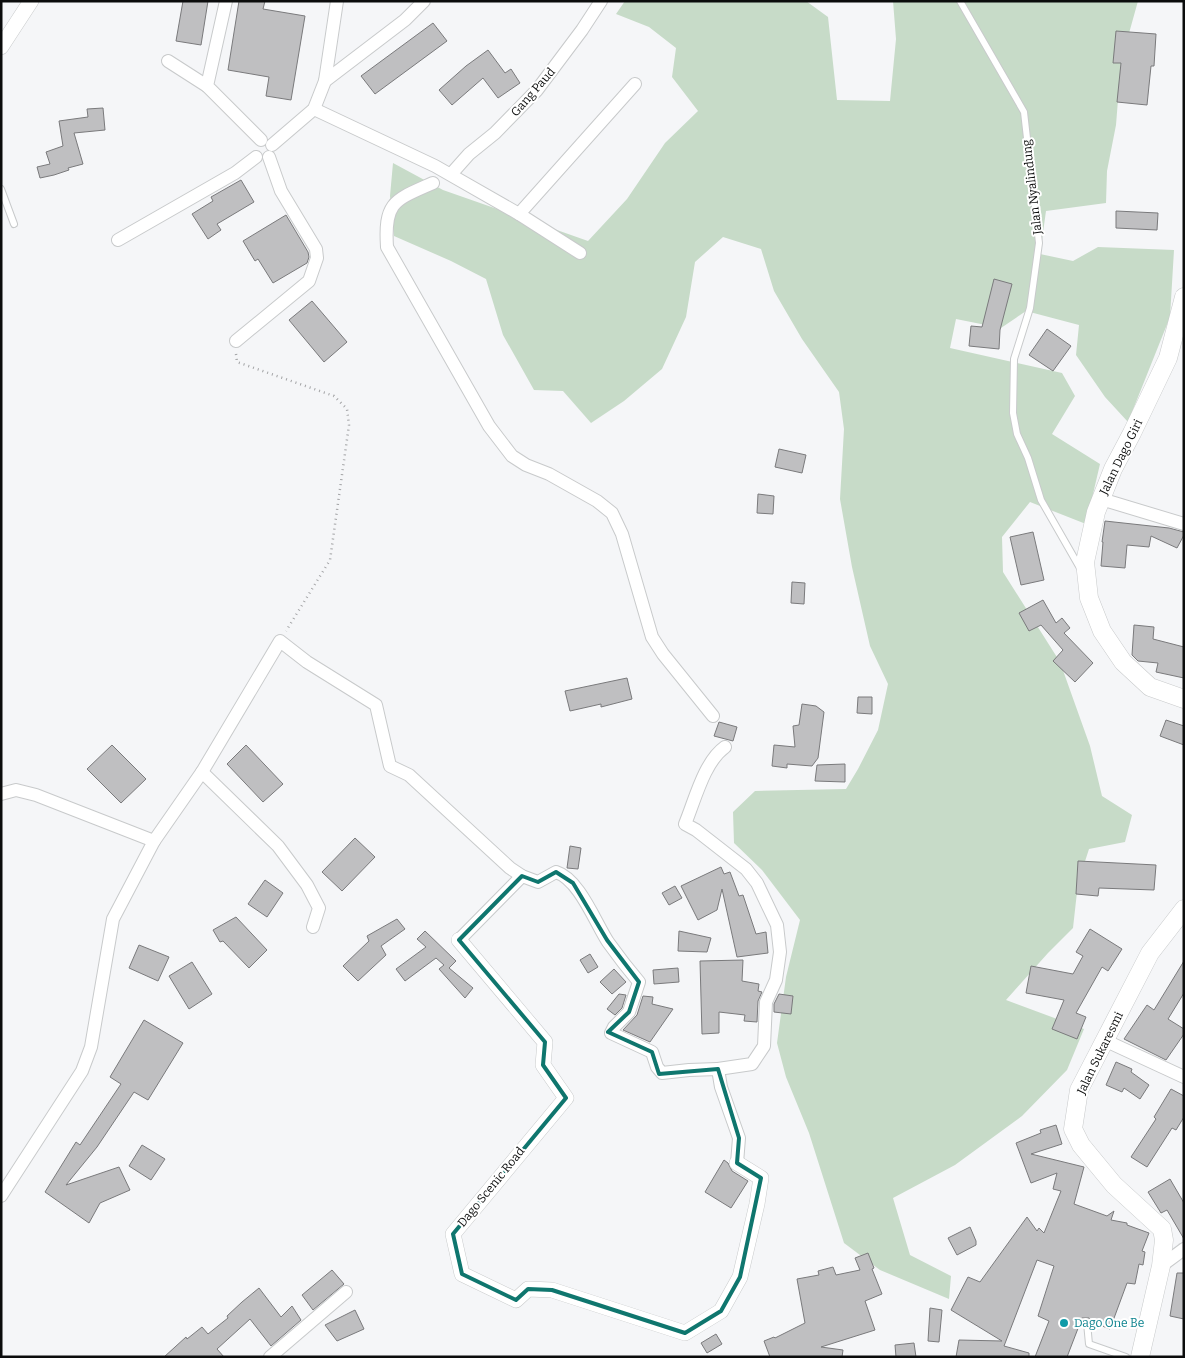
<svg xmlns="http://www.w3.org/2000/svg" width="1185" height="1358" viewBox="0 0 1185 1358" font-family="Bitter,serif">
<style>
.green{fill:#c7dbc8}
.building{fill:#bfbfc1;stroke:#7a7a7c}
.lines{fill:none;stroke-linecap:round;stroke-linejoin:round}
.service-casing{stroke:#c8cacb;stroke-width:8}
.minor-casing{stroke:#c8cacb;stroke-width:14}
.tertiary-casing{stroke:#c8cacb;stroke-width:16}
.secondary-casing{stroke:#c8cacb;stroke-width:19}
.path{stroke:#a2a3a5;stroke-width:2.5;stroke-dasharray:1 4;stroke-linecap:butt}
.service{stroke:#fff;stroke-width:6}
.minor{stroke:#fff;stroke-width:12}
.tertiary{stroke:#fff;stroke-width:15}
.secondary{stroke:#fff;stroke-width:18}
.marked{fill:none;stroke:#0f766e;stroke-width:4;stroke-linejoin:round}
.culture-dot{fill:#0f9aa8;stroke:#fff;stroke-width:2}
.labels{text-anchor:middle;stroke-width:4;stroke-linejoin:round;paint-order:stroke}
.street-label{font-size:12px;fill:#0b0c0c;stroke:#fff}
.culture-label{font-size:12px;fill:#0d838f;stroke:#fff;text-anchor:start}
</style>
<rect width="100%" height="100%" fill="#f5f6f8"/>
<path class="green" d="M625 1H806L828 17 837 100 890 101 896 39 893 1H1138L1121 62 1116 125 1107 171 1106 203 1046 211 1040 254 1073 261 1098 247 1174 250 1170 317 1128 422 1105 397 1076 355 1079 325 1026 311 1001 328 956 319 950 348 1062 373 1075 396 1052 434 1100 464 1086 524 1030 502 1002 537 1003 572 1060 662 1090 746 1102 796 1132 815 1125 842 1089 849 1078 883 1073 928 1048 953 1006 1000 1084 1029 1067 1070 1022 1116 955 1165 893 1198 910 1255 951 1276 949 1299 880 1270 844 1243 809 1133 786 1077 777 1043 786 977 800 920 762 870 734 843 733 812 755 791 846 789 858 769 878 730 888 684 870 646 852 567 840 499 844 429 839 392 802 339 774 291 761 249 723 237 695 262 686 317 662 369 624 401 591 423 563 391 534 390 503 335 486 279 451 261 394 236 390 196 393 163 443 190 588 241 627 199 665 143 698 111 672 77 676 48 649 27 616 14Z"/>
<g class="building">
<path d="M183 1H208L201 45 176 41Z"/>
<path d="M239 1H265L263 9 305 16 291 100 266 96 269 77 228 70Z"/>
<path d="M433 23 447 41 375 94 361 76Z"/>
<path d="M1116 31 1156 34 1154 66H1151L1147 105 1117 102 1121 63H1113Z"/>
<path d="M488 50 505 73 511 69 520 83 498 98 483 78 452 105 439 90 466 66Z"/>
<path d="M103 108 105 130 74 133 83 164 68 168 69 170 54 175 40 178 37 167 50 164 46 152 63 146 59 121 88 117 87 109Z"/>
<path d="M241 180 254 202 217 224 221 230 208 239 192 214 213 201 211 197Z"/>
<path d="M1116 211 1158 213 1157 230 1116 228Z"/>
<path d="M286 215 308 252 309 257 307 263 273 283 258 259 255 261 243 241Z"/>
<path d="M994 279 1012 284 1000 330 999 349 969 346 971 326 982 327Z"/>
<path d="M312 301 347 342 324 362 289 320Z"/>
<path d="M1047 329 1071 346 1053 371 1029 355Z"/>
<path d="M779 449 806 455 802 473 775 467Z"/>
<path d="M758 494 774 496 773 514 757 513Z"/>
<path d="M1105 521 1169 528 1184 532V535L1177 548 1151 536 1149 547 1127 545 1125 568 1101 566 1103 542H1102Z"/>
<path d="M1033 532 1044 580 1021 585 1010 537Z"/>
<path d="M792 582 805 583 804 604 791 603Z"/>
<path d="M1043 600 1056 623 1062 618 1070 628 1064 633 1093 663 1075 682 1053 661 1063 650 1041 625 1029 631 1019 613Z"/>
<path d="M1134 625 1154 627 1153 639 1184 647V678L1156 672 1158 663 1138 661 1132 655Z"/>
<path d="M627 678 632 699 601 707V704L570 711 565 691Z"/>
<path d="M858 697H872V714L857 713Z"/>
<path d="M802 704 816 706 824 712 818 758 812 766 787 764V768L772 766 774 745 795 747 793 726 799 725Z"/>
<path d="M1166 720 1184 726V745L1160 736Z"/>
<path d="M719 722 737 727 733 741 714 736Z"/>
<path d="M112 745 146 779 121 803 87 769Z"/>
<path d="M246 745 283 784 263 802 227 764Z"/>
<path d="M845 764V782L815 781 817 765Z"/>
<path d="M355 838 375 857 342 891 322 872Z"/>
<path d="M570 846 581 848 578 869 567 868Z"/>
<path d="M1078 861 1156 865 1154 890 1099 888 1098 896 1076 894Z"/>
<path d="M721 867 724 874 730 872 739 896 743 895 756 934 766 932 768 953 737 957 722 889 717 910 698 920 681 886Z"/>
<path d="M265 880 283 893 267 917 248 904Z"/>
<path d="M675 886 682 898 669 905 662 893Z"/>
<path d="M236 917 267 950 249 968 223 941 220 942 213 930Z"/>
<path d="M397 919 405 929 381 946 386 955 358 981 343 966 369 941 367 936Z"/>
<path d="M1090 929 1122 949 1108 971 1102 967 1076 1013 1086 1017 1077 1039 1052 1029 1064 1000 1026 993 1031 966 1073 974 1083 956 1076 952Z"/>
<path d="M425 931 456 961 449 968 473 988 465 998 439 969 444 965 436 958 405 981 396 969 426 947 417 939Z"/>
<path d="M679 931 711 938 707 952 678 951Z"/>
<path d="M139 945 169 957 158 981 129 968Z"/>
<path d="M590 954 598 967 588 973 580 960Z"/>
<path d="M743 960 742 981 759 984 758 991 762 992 758 1001 757 1022 744 1021 745 1015 719 1012V1033L702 1034 700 961Z"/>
<path d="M1184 961V993L1168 1019 1184 1029V1034L1166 1060 1124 1039 1147 1005 1154 1010Z"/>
<path d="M192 962 212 994 189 1009 169 976Z"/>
<path d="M678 968 679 982 654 984 653 970Z"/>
<path d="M614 969 626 982 612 994 600 982Z"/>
<path d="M619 994 626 995 622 1008 615 1015 607 1009Z"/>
<path d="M779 994 793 996 791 1014 774 1012V1004Z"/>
<path d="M643 996 653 997 652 1004 673 1009 650 1042 623 1030 637 1015Z"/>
<path d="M144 1020 183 1043 148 1100 134 1092 97 1147 66 1185 119 1167 130 1190 100 1203 89 1223 45 1192 76 1142 80 1145 121 1084 110 1077Z"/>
<path d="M1116 1062 1132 1069 1131 1072 1149 1085 1140 1099 1124 1088 1122 1092 1106 1085Z"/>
<path d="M1171 1089 1184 1096V1117L1176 1130 1172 1128 1147 1167 1131 1157 1156 1119 1154 1117Z"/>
<path d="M1056 1125 1062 1144 1031 1154 1084 1167 1074 1204 1107 1216 1114 1211 1111 1220 1127 1223V1225L1149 1233 1142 1251 1145 1252 1143 1265 1139 1264 1135 1284 1127 1283 1110 1329 1092 1322 1089 1318H1082L1067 1357H1035L1049 1321 1038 1316 1054 1266 1037 1260 1004 1346 1029 1353V1357H956L959 1340 1002 1341 951 1310 968 1277 980 1282 1027 1217 1037 1231 1039 1228 1044 1233 1061 1191 1053 1189 1057 1173 1031 1183 1016 1143 1041 1133 1040 1130Z"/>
<path d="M142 1145 165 1159 151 1180 129 1166Z"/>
<path d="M724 1160 728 1163 732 1171 748 1181 731 1208 705 1192Z"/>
<path d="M1170 1179 1184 1203V1239L1167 1210 1161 1213 1148 1192Z"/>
<path d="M970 1227 976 1241V1245L957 1255 948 1238Z"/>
<path d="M868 1253 874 1268 872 1269 882 1294 865 1301 875 1330 821 1347 843 1350 842 1357H770L764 1341 774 1337 775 1338 805 1323 797 1279 819 1275 818 1271 833 1267 836 1275 860 1270 855 1258Z"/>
<path d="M332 1270 344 1284 313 1310 302 1295Z"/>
<path d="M1177 1273H1184V1319L1170 1316Z"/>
<path d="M259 1288 281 1317 292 1306 301 1320 271 1346 250 1319 217 1349 224 1357H164L186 1337 187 1339 202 1327 208 1334 228 1318 227 1316 242 1302Z"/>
<path d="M930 1308 942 1310 939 1342 928 1341Z"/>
<path d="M355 1310 364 1329 337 1341 325 1325Z"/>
<path d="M716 1334 722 1344 707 1353 701 1343Z"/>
<path d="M914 1343 916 1357H896L895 1345Z"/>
</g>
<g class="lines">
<defs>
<g id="service">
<path d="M960 1 1024 112 1039 243 1030 308 1014 359 1013 413 1017 434 1028 458 1041 500 1080 568"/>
<path d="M1 189 14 224"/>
<path d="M1087 1323 1089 1344 1126 1357"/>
</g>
<g id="minor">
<path d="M226 1 207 86 261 140"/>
<path d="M168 61 207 86"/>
<path d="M325 81 405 20 424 1"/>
<path d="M314 109 435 166 519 214 635 84"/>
<path d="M272 145 314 109 325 81 337 1"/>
<path d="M453 172 469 154 495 133 537 90 582 30 601 1"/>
<path d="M433 183C395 200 384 201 387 247L489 426 512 456 526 465 549 474 597 501 612 513 622 534 652 637 663 654 713 716"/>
<path d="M519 214 580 253"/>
<path d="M118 240 235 173 256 157"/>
<path d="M236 341 309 281 317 258 316 249 281 191 269 157"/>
<path d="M1101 499 1184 524"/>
<path d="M202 772 278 846 307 885 319 908 313 927"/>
<path d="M1 794 16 790 36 795 154 841 113 919 91 1047 82 1071 1 1196"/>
<path d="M154 841 202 772 280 641 307 662 376 705 390 766 409 775 510 868 522 876 538 882 556 872C579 879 595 922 608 942 618 956 628 969 639 982L629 1012 614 1027 611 1033 652 1052 657 1067 662 1073 689 1070 718 1069 721 1087 739 1138 737 1163"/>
<path d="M459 940 522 876"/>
<path d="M1104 1040 1184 1077"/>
<path d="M718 1069 752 1064 764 1046 766 1002 776 980 780 952 777 925 757 883 746 869 696 830 685 824C695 800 704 762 725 747"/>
<path d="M1161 1266 1184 1249"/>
<path d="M270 1357 346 1292"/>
</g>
<g id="tertiary">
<path d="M1 47 31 1"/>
<path d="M459 940 545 1042 543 1065 566 1098 453 1234 462 1274 516 1300 528 1289 552 1290 685 1333 721 1311 740 1277 757 1204 761 1178 737 1163"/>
</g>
<g id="secondary">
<path d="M1184 297 1168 358 1132 433 1113 469 1096 512 1085 562 1089 598 1102 631 1123 662 1150 687 1184 699"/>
<path d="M1140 1357 1161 1266 1164 1240 1162 1229 1114 1185 1081 1145 1073 1129 1079 1090 1150 953 1184 909"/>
</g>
</defs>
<use href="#service" class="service-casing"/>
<use href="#minor" class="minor-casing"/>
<use href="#tertiary" class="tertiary-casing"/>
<use href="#secondary" class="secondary-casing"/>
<path class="path" d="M236 354 237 362 334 396 347 409 349 425 330 560 286 631"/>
<use href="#service" class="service"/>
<use href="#minor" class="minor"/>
<use href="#tertiary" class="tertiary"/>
<use href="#secondary" class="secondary"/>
</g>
<path class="marked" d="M556 872 573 883 607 940 639 982 629 1012 608 1032 652 1052 659 1074 718 1069 739 1138 737 1163 761 1178 740 1277 721 1311 685 1333 552 1290 528 1289 516 1300 462 1274 453 1234 566 1098 543 1065 545 1042 459 940 522 876 538 882Z"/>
<circle class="culture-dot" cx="1064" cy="1323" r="5"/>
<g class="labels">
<g class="street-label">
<text transform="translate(533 92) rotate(-49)" y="4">Gang Paud</text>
<text transform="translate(1032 187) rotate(-97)" y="4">Jalan Nyalindung</text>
<text transform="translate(1121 457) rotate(-64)" y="4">Jalan Dago Giri</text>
<text transform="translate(1100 1053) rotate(-64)" y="4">Jalan Sukaresmi</text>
<text transform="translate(491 1187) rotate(-51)" y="4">Dago Scenic Road</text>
</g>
<g class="culture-label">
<text x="1074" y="1327">Dago One Be</text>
</g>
</g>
<rect width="1185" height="1358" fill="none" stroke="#0b0c0c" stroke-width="5"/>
</svg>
